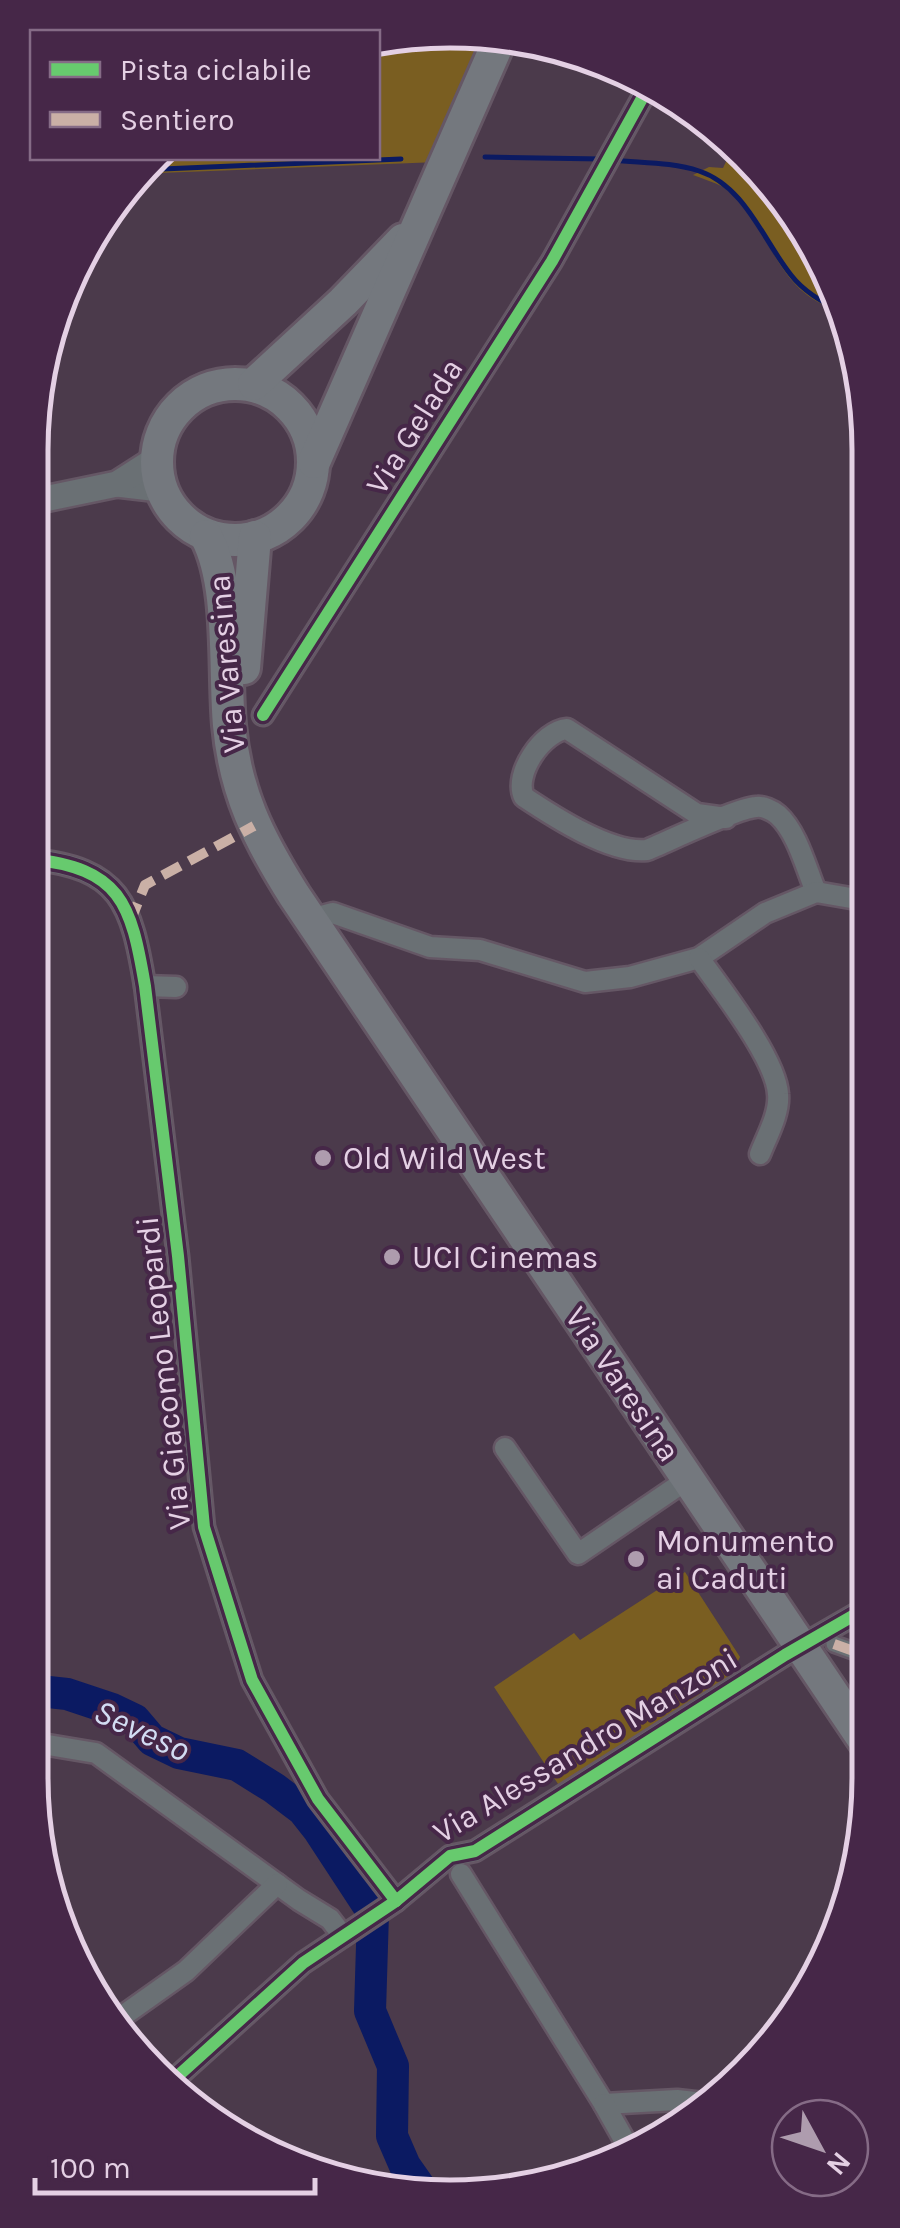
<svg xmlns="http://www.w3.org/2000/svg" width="900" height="2228" viewBox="0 0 900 2228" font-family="Karla,sans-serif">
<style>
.green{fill:#7a5e21}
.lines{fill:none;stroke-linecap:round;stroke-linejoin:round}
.stream{stroke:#0b1a62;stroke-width:5}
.river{stroke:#0b1a62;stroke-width:32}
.pedestrian-casing{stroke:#655765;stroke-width:20}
.minor-casing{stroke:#655765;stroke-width:25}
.tertiary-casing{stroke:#655765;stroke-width:30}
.primary-casing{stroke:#655765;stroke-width:38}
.pedestrian{stroke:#6a7074;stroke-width:15}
.minor{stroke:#6a7074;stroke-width:20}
.tertiary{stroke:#6a7074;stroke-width:25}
.primary{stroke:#74787e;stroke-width:32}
.quiet{stroke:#cab0a6;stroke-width:10;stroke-dasharray:20 10;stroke-linecap:butt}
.cycleway-casing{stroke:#462748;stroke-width:19}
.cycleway{stroke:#67ca6e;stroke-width:12}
.poi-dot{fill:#ae9cae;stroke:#462748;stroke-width:4}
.labels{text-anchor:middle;stroke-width:8;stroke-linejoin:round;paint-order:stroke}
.street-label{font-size:32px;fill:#e4d0e4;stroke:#462748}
.poi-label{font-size:32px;fill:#e4d0e4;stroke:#462748;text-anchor:start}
.water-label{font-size:35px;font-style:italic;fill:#d2dcf3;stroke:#462748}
.rim{fill:none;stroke:#e4d0e4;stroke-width:5}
</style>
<rect width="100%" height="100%" fill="#4b3a4b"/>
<g class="green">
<path d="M422 31 493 40 438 162 133 174 155 158H378V43Z"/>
<path d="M734 145 766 174 827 265 841 311C770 293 772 219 723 187 714 182 703 179 693 175L709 167 723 168Z"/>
<path d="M685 1572 740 1657 730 1677 560 1787 494 1687 574 1633 580 1640Z"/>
</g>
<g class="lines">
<g class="stream">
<path d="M485 157 602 159"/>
<path d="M613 160C641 163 672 162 699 171 745 186 763 240 791 275 804 292 823 302 841 312"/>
<path d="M139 170 401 159"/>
</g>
<path class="river" d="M30 1690 67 1694 112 1709 135 1720 152 1740 179 1753 237 1765 274 1788 303 1810 318 1829 373 1913 370 2011 393 2066 392 2136 405 2166 424 2193"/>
<defs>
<path id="pedestrian" d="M834 1644 870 1657"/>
<g id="minor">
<path d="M263 715 552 261 650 84"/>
<path d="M726 818 697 814 567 729C543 731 513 774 524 797 554 817 611 854 647 850 669 841 737 808 756 807 763 806 772 810 778 815 797 832 806 868 816 892"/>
<path d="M30 859C121 868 131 903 145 986L178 1256 204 1527 252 1680 318 1799 396 1901"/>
<path d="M310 919 333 913 430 947 480 950 585 982 630 977 699 958 765 913 816 892 868 901"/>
<path d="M699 958C720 988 776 1058 778 1094 780 1113 767 1136 760 1154"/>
<path d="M145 986 176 987"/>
<path d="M505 1448 578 1554 688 1479"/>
<path d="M30 1742 96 1753 299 1900 330 1919 343 1936"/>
<path d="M461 1874 604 2104 677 2100 704 2103"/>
<path d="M117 2025 124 2015 186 1971 277 1884"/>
<path d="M169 2084 303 1963 396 1901 450 1856 475 1851 785 1655 870 1606"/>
<path d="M604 2104 631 2152"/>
</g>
<g id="tertiary">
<path d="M117 484 160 489"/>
<path d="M30 502 117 484 156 459"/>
</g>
<g id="primary">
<circle cx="235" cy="462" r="78"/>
<path d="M254 384 343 302 403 240"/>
<path d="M314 462 499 41"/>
<path d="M206 536C232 584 224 669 229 725 235 792 258 838 294 895L870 1749"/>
<path d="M244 668 255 537"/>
</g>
</defs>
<use href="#pedestrian" class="pedestrian-casing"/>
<use href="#minor" class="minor-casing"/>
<use href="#tertiary" class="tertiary-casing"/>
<use href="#primary" class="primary-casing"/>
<use href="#pedestrian" class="pedestrian"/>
<use href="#minor" class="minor"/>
<use href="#tertiary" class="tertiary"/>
<use href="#primary" class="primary"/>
<g class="quiet">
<path d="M130 922 145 885 254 826"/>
<path d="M834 1644 870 1657"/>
</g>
<defs>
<g id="cycleway">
<path d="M263 715 552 261 650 84"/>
<path d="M30 859C121 868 131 903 145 986L178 1256 204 1527 252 1680 318 1799 396 1901"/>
<path d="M169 2084 303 1963 396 1901 450 1856 475 1851 785 1655 870 1606"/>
</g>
</defs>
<use href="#cycleway" class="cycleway-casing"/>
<use href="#cycleway" class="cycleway"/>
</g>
<g class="poi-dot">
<circle cx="323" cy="1158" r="10"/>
<circle cx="392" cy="1257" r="10"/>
<circle cx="636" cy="1559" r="10"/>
</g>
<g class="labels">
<g class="street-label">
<text transform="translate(414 426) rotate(-58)" y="11">Via Gelada</text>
<text transform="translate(226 664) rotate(-95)" y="11">Via Varesina</text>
<text transform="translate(163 1373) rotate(-96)" y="11">Via Giacomo Leopardi</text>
<text transform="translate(623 1384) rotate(56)" y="11">Via Varesina</text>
<text transform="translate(585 1745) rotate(-31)" y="11">Via Alessandro Manzoni</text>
</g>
<g class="poi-label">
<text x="343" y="1169">Old Wild West</text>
<text x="412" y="1268">UCI Cinemas</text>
<text x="656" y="1552">Monumento<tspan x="656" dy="37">ai Caduti</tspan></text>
</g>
<g class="water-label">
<text transform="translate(142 1730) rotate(25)" y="12">Seveso</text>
</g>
</g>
<path d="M0 0H900V2228H0ZM450 48H450A402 402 0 0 1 852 450V1778A402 402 0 0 1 450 2180H450A402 402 0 0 1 48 1778V450A402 402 0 0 1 450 48Z" fill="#462748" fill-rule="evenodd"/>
<path class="rim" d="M450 48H450A402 402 0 0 1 852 450V1778A402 402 0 0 1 450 2180H450A402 402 0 0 1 48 1778V450A402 402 0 0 1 450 48Z"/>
<rect x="30" y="30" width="350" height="130" fill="#462748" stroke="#856b86" stroke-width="2.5"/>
<rect x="50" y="62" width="50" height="15" fill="#67ca6e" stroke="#856b86" stroke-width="2.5"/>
<text x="120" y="80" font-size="30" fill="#e4d0e4">Pista ciclabile</text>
<rect x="50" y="112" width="50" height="15" fill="#cab0a6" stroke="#856b86" stroke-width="2.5"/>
<text x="120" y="130" font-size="30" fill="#e4d0e4">Sentiero</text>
<g transform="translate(820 2148) rotate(130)"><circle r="48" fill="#462748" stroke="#856b86" stroke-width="2.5"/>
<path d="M0-8L18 38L0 25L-18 38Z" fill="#ae9cae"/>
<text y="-15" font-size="28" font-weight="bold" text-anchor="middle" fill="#e4d0e4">N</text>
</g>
<path d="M35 2178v15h280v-15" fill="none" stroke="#e4d0e4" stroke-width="5"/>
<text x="50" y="2178" font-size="30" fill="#e4d0e4" stroke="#462748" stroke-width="8" paint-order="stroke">100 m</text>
</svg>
